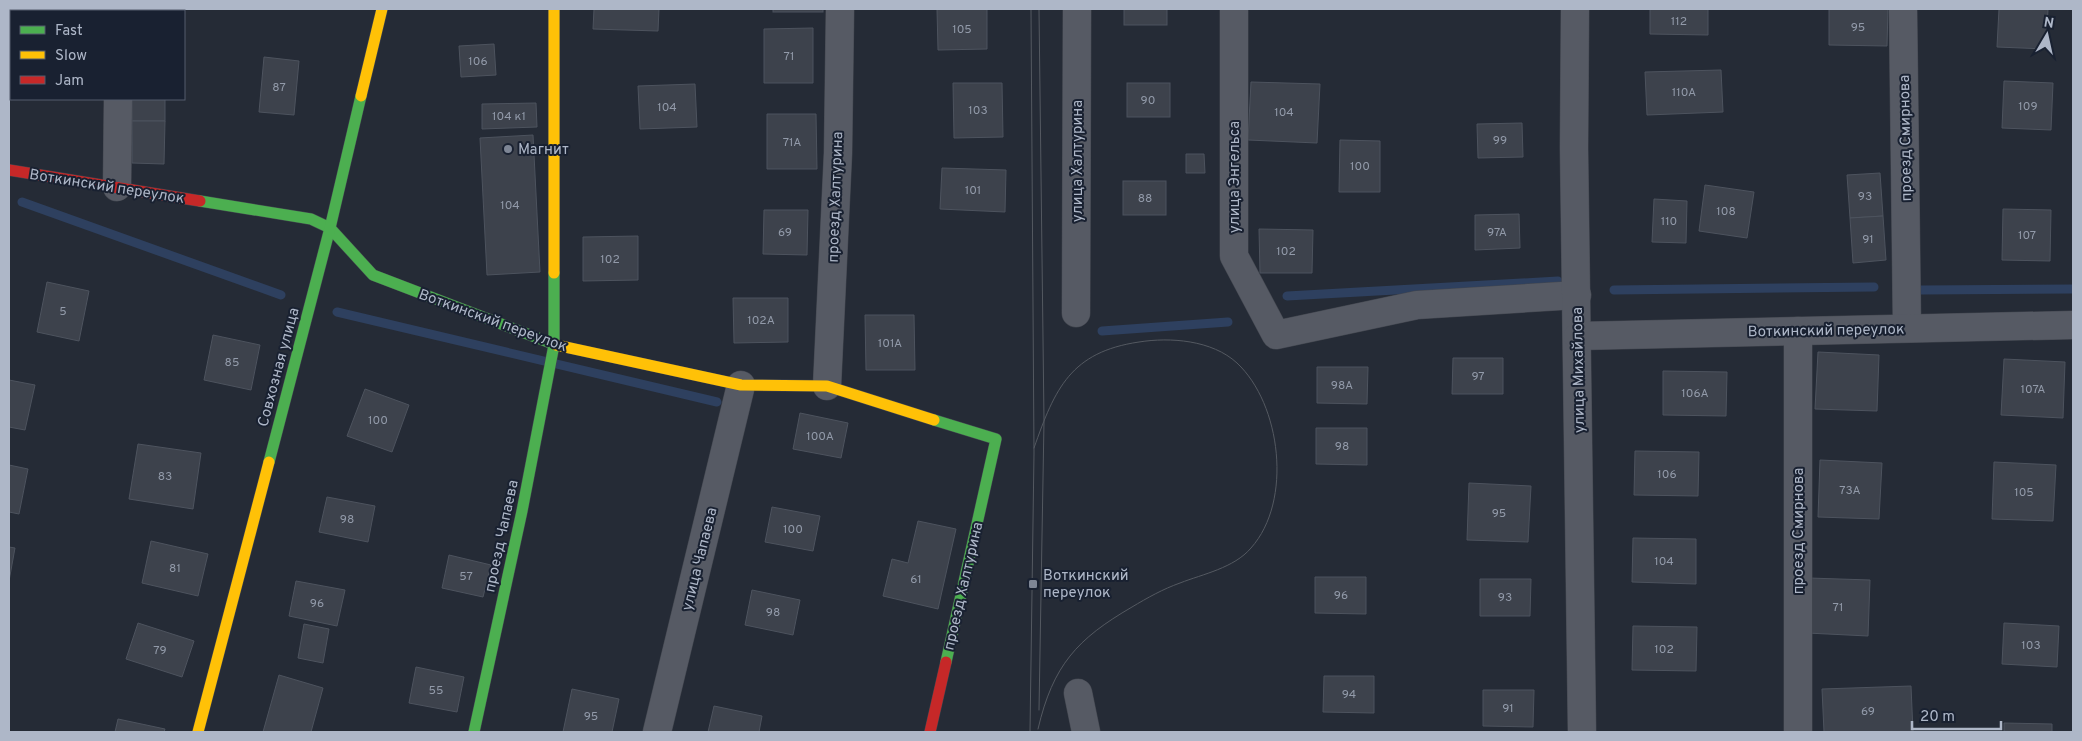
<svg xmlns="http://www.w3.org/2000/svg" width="2082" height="741" viewBox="0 0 2082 741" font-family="Overpass,sans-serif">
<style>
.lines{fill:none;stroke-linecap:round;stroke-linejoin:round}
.stream{stroke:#2e405f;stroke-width:9}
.building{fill:#3d424c;stroke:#4d535e}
.street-casing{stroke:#42464f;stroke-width:29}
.fast-casing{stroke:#42464f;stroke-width:12}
.slow-casing{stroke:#42464f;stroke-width:12}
.jam-casing{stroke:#42464f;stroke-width:12}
.street{stroke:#565a64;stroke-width:28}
.fast{stroke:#4caf50;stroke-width:11}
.slow{stroke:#ffc107;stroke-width:11}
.jam{stroke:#c62828;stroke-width:11}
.tram{stroke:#545961;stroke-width:1}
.poi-dot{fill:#7e8695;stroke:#192131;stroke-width:2}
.labels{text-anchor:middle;stroke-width:4;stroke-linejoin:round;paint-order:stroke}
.number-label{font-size:12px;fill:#929aa9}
.street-label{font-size:15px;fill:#aeb7c8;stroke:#192131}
.poi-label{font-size:15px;fill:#aeb7c8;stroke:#192131;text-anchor:start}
</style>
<rect width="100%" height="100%" fill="#252b36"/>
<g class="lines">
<g class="stream">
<path d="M22 202 281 295"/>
<path d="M1614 290 1874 287"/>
<path d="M1920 290 2073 289"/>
<path d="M1287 296 1558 281"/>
<path d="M337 312 717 402"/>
<path d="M1102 331 1228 322"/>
</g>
</g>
<g class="building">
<path d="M594 9H659L658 31 593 29Z"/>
<rect x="773" y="9" width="50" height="3"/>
<path d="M937 9H987V49L938 50Z"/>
<rect x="1124" y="9" width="43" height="16"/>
<path d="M1650 9H1708V35L1650 34Z"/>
<path d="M1829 9H1888L1887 46 1829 45Z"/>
<path d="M1999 9H2048L2046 49 1997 47Z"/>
<path d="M813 28V83H764V29Z"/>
<path d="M494 44 496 75 461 77 459 46Z"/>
<rect x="9" y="50" width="2" height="44"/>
<path d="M264 57 299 61 294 115 259 112Z"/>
<path d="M1721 70 1723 112 1647 115 1645 72Z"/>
<path d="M2004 81 2053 83 2051 130 2002 128Z"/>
<path d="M1251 82 1320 84 1317 143 1248 140Z"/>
<path d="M953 83H1002L1003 137 954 138Z"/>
<rect x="1127" y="83" width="43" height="34"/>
<path d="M695 84 697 127 640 129 638 86Z"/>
<rect x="132" y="99" width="33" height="22"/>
<path d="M536 103 537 127 482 129V104Z"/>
<path d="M767 114H816L817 169H767Z"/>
<path d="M132 121H165L164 164 132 163Z"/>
<path d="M1522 123 1523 157 1478 158 1477 124Z"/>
<path d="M533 135 540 272 487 275 480 138Z"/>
<path d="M1340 140 1380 141V192H1339Z"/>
<path d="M1186 154H1204L1205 173H1186Z"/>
<path d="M942 168 1006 170 1005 212 940 209Z"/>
<path d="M1880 173 1883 216 1850 218 1847 175Z"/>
<rect x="1123" y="181" width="43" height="34"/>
<path d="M1705 185 1754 192 1747 238 1699 231Z"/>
<path d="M1654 199 1687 201 1686 243 1652 242Z"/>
<path d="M2003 209 2051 210 2050 261 2002 260Z"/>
<path d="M764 210H808L807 255 763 254Z"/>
<path d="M1519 214 1520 248 1475 250V215Z"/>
<path d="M1883 216 1886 260 1853 263 1850 218Z"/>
<path d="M1259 229 1313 230 1312 273H1260Z"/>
<path d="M638 236V280L583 281V237Z"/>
<path d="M47 282 89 291 79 341 37 332Z"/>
<path d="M733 298H788V342L734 343Z"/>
<path d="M865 315H914L915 370H866Z"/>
<path d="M213 335 260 345 251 390 204 380Z"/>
<path d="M1818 352 1879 355 1877 411 1815 409Z"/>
<path d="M1453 358H1503V394H1452Z"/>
<path d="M2004 359 2065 362 2063 418 2001 415Z"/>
<path d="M1317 367H1368L1367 404 1317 403Z"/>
<path d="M1663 371 1727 372 1726 416 1663 415Z"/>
<path d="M9 380 35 385 25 430 9 427Z"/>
<path d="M365 389 409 405 392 452 347 436Z"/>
<path d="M800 413 848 423 841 458 793 449Z"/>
<path d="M1316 428H1367V465L1316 464Z"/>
<path d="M138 444 201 453 193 509 129 499Z"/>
<path d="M1635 451 1699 452 1698 496 1634 495Z"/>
<path d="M1820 460 1882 463 1879 519 1818 517Z"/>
<path d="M1994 462 2056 465 2053 521 1992 519Z"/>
<path d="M9 465 28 469 19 514 9 512Z"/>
<path d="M1469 483 1531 486 1528 542 1467 540Z"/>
<path d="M327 497 375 506 368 542 319 532Z"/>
<path d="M772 507 820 516 813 551 765 542Z"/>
<path d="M918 521 956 529 938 609 883 596 892 559 908 563Z"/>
<path d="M1633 538 1696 539V584L1632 582Z"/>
<path d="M151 541 208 554 198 596 142 583Z"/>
<path d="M9 547 15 548 9 581Z"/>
<path d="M449 555 491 565 483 597 442 588Z"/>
<path d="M1315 577H1366V614L1315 613Z"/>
<path d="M1809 578 1870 580 1868 636 1807 633Z"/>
<path d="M1480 579H1531L1530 616H1480Z"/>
<path d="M296 581 345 590 337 626 289 616Z"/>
<path d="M752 590 800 600 793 635 745 625Z"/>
<path d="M138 623 194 641 182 677 126 659Z"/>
<path d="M2004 623 2059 626 2057 667 2002 664Z"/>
<path d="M304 624 329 629 323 663 298 658Z"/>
<path d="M1633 626 1697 627 1696 671 1632 670Z"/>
<path d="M416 667 464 677 457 712 409 703Z"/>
<path d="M279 675 323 688 311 732H263Z"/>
<path d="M1324 676H1374V713L1323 712Z"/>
<path d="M1911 686 1913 732H1824L1822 689Z"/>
<path d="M572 689 619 699 612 732H563Z"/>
<path d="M1483 690H1534L1533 727 1483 726Z"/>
<path d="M714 706 762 716 759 732H708Z"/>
<path d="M118 719 165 729 164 732H115Z"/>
<path d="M2004 723 2052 724V732H2004Z"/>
</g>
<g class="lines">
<defs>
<g id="street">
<path d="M1234 9V256L1276 335 1417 305 1577 295"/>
<path d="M1575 9 1574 148 1582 732"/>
<path d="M1903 9 1907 328"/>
<path d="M120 11V9"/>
<path d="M117 187 118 99"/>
<path d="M1076 313 1077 9"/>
<path d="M1578 336 2073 325"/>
<path d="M827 386 838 153 840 9"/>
<path d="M1078 693 1086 732"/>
<path d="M657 732 741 385"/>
<path d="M1798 732V331"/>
</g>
<g id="fast">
<path d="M200 201 311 219 330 228 373 275 556 345"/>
<path d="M934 420 996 439 946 662"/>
<path d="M269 462 330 228 361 96"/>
<path d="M474 732 522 511 554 345V273"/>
</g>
<g id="slow">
<path d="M554 9V273"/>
<path d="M361 96 382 9"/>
<path d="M556 345 741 385 827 386 934 420"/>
<path d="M198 732 269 462"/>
</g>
<g id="jam">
<path d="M9 170 200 201"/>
<path d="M930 732 946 662"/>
</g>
</defs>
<use href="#street" class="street-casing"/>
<use href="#fast" class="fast-casing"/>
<use href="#slow" class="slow-casing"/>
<use href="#jam" class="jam-casing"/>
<use href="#street" class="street"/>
<use href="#fast" class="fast"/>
<use href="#slow" class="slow"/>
<use href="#jam" class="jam"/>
<g class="tram">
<path d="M1034 448C1055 388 1071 352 1139 342 1170 337 1212 340 1237 363 1281 404 1293 501 1251 548 1234 568 1203 574 1180 583 1163 589 1147 598 1132 607 1077 639 1053 665 1038 729"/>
<path d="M1039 710 1044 421 1039 9"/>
<path d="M1030 732 1034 453 1031 9"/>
</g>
</g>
<g class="poi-dot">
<circle cx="508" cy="149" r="5"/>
<rect x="1028" y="579" width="10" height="10" rx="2.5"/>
</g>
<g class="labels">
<g class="number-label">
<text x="1679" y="25">112</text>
<text x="1858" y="31">95</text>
<text x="962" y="33">105</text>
<text x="789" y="60">71</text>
<text x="478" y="65">106</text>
<text x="279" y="91">87</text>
<text x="1684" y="96">110А</text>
<text x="1148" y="104">90</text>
<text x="2028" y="110">109</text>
<text x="667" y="111">104</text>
<text x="978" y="114">103</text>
<text x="1284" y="116">104</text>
<text x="509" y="120">104 к1</text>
<text x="1500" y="144">99</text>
<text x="792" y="146">71А</text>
<text x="1360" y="170">100</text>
<text x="973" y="194">101</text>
<text x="1865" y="200">93</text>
<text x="1145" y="202">88</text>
<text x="510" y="209">104</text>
<text x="1726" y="215">108</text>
<text x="1669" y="225">110</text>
<text x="785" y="236">69</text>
<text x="1497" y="236">97А</text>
<text x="2027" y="239">107</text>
<text x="1868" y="243">91</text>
<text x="1286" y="255">102</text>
<text x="610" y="263">102</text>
<text x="63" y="315">5</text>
<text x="761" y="324">102А</text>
<text x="890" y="347">101А</text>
<text x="232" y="366">85</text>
<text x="1478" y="380">97</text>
<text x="1342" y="389">98А</text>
<text x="2033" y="393">107А</text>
<text x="1695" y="397">106А</text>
<text x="378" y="424">100</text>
<text x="820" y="440">100А</text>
<text x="1342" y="450">98</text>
<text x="1667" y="478">106</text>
<text x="165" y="480">83</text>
<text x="1850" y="494">73А</text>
<text x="2024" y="496">105</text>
<text x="1499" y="517">95</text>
<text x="347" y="523">98</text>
<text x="793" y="533">100</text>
<text x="1664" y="565">104</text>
<text x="175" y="572">81</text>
<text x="466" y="580">57</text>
<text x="916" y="583">61</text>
<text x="1341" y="599">96</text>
<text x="1505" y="601">93</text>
<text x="317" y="607">96</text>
<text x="1838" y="611">71</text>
<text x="773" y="616">98</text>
<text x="2031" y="649">103</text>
<text x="1664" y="653">102</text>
<text x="160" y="654">79</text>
<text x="436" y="694">55</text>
<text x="1349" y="698">94</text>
<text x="1508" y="712">91</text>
<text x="1868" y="715">69</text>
<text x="591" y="720">95</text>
</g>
<g class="street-label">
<text transform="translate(1905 138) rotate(-91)" y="5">проезд Смирнова</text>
<text transform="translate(1077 161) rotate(-90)" y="5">улица Халтурина</text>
<text transform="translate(1234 177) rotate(-90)" y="5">улица Энгельса</text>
<text transform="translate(107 186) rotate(9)" y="5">Воткинский переулок</text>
<text transform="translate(835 197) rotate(-88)" y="5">проезд Халтурина</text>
<text transform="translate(493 320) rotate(20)" y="5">Воткинский переулок</text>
<text transform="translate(1826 330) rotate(-1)" y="5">Воткинский переулок</text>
<text transform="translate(278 367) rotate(-75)" y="5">Совхозная улица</text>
<text transform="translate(1578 370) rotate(-91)" y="5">улица Михайлова</text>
<text transform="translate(1798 531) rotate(-90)" y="5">проезд Смирнова</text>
<text transform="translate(501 536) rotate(-78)" y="5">проезд Чапаева</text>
<text transform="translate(699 559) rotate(-76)" y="5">улица Чапаева</text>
<text transform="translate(963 586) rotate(-77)" y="5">проезд Халтурина</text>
</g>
<g class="poi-label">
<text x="518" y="154">Магнит</text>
<text x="1043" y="580">Воткинский<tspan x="1043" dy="17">переулок</tspan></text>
</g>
</g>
<rect width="2082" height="741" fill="none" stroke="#aeb7c8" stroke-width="20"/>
<rect x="10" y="10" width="175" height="90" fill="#192131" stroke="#555d6d"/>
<rect x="20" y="26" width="25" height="8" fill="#4caf50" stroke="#555d6d"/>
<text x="55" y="35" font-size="15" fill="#aeb7c8">Fast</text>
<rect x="20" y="51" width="25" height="8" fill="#ffc107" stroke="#555d6d"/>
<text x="55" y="60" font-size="15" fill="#aeb7c8">Slow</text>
<rect x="20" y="76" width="25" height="8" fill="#c62828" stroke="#555d6d"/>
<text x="55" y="85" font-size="15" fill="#aeb7c8">Jam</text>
<g transform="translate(2047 35) rotate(9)" stroke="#192131" stroke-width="4" paint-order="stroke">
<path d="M0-4L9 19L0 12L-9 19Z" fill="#aeb7c8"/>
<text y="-8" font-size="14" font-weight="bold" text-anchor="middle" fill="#aeb7c8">N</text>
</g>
<path d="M1912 721v8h89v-8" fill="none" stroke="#aeb7c8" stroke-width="2.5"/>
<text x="1920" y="721" font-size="15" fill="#aeb7c8" stroke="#192131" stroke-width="4" paint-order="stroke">20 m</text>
</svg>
